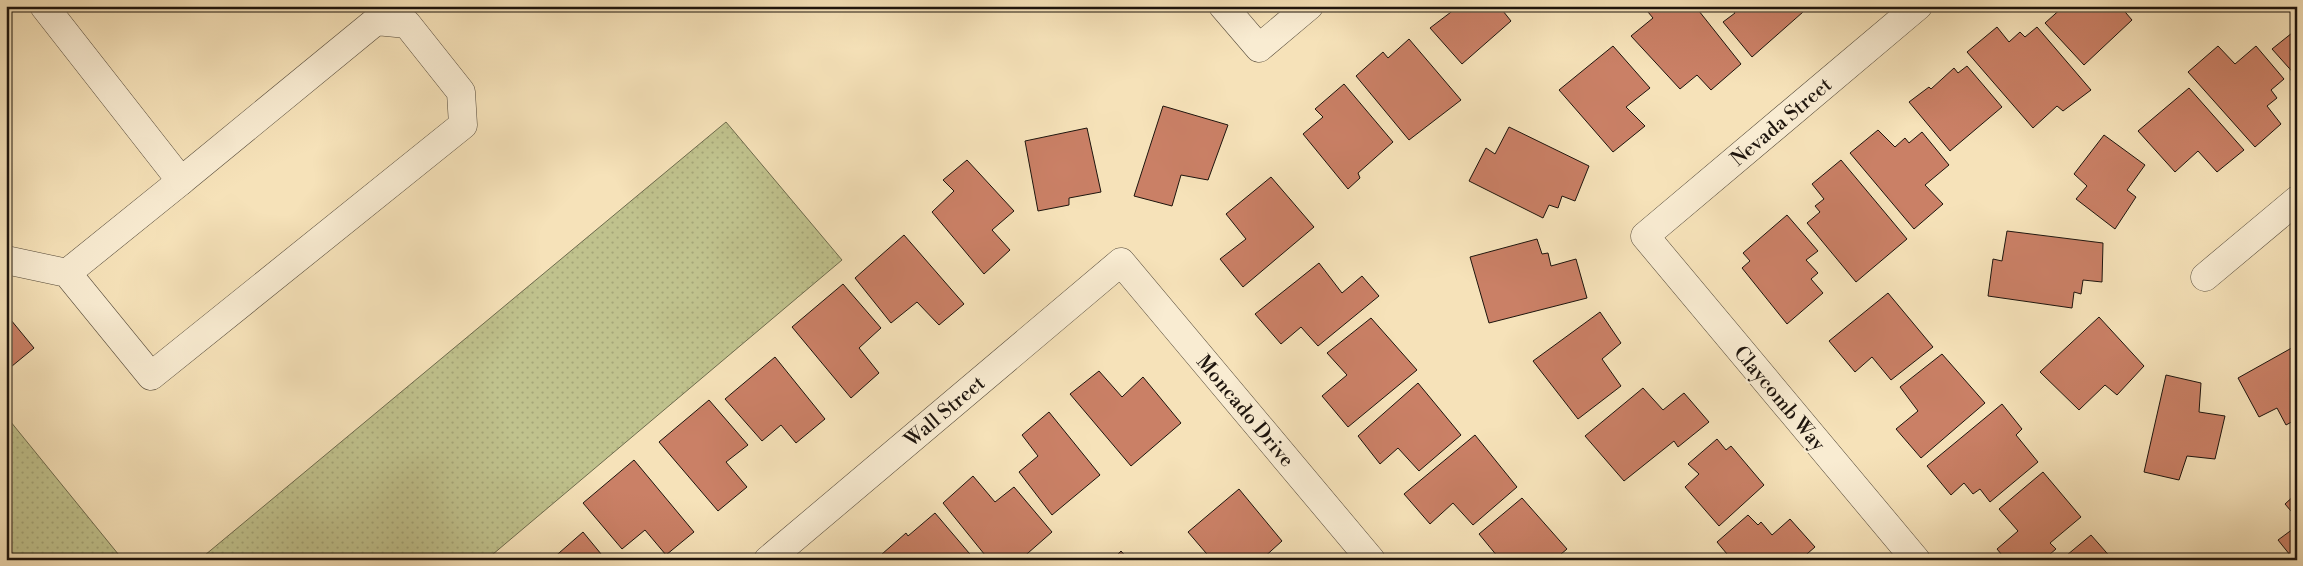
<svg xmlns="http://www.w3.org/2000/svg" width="2303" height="566" viewBox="0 0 2303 566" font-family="'Libre Bodoni',serif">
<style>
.grass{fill:url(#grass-dots);stroke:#6e6b4d}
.building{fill:#ca8066;stroke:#1d140d}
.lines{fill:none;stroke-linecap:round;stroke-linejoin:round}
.minor-casing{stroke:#534838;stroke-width:29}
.minor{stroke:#f9ecd2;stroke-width:28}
.labels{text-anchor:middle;stroke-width:4.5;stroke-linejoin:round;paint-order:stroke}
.street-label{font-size:20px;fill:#1d140d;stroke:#f9ecd2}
</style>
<defs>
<pattern id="grass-dots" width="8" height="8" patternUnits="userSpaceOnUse" patternTransform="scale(1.25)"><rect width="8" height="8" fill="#c0c28d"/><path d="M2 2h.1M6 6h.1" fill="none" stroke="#a5a678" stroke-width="1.8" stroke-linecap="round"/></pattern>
</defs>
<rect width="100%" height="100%" fill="#f6e2b9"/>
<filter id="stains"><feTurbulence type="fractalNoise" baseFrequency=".004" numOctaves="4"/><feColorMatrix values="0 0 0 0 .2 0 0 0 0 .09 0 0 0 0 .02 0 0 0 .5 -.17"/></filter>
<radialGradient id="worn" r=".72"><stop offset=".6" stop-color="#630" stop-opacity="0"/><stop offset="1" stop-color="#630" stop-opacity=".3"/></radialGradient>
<g class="grass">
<path d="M726 122 842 260 486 560H199Z"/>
<path d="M6 416 123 560H6Z"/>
</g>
<g class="building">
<path d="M1453 6H1499L1511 21 1462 64 1430 28 1455 9Z"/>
<path d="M1655 6H1695L1741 64 1711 90 1697 75 1680 89 1631 36 1653 18 1648 12Z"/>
<path d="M1730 6H1798L1803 12 1752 57 1723 22 1735 13Z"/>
<path d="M2064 6H2120L2132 20 2084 65 2045 23Z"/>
<path d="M1997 27 2009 42 2020 32 2025 37 2037 27 2091 90 2063 111 2057 106 2033 128 1967 52Z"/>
<path d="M2297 29V77L2272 49Z"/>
<path d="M1409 39 1461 100 1409 140 1356 76 1383 52 1388 58Z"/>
<path d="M1613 46 1650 88 1626 107 1645 126 1613 152 1559 90Z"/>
<path d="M2218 46 2235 64 2256 46 2284 79 2271 90 2277 98 2267 106 2281 124 2255 147 2188 72Z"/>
<path d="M1967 66 2002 107 1950 151 1909 102 1929 87 1931 89 1954 68 1958 73Z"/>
<path d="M1344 84 1393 142 1358 173 1360 178 1348 189 1303 134 1323 117 1315 109Z"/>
<path d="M2189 88 2244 150 2217 172 2198 151 2175 172 2138 131Z"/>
<path d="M1163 106 1228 125 1208 180 1181 175 1172 206 1134 196Z"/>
<path d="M1509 127 1589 166 1575 201 1562 196 1558 208 1549 205 1543 218 1469 181 1486 148 1495 154Z"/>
<path d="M1087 128 1101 192 1069 198V205L1038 211 1025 141Z"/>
<path d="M1878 130 1895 147 1905 138 1909 143 1922 132 1949 165 1925 185 1943 204 1914 229 1850 153Z"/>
<path d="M2104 135 2145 165 2127 190 2136 197 2115 229 2076 199 2087 186 2074 174Z"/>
<path d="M967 160 1014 211 992 230 1010 250 984 274 932 212 954 191 943 180Z"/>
<path d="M1841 160 1907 239 1856 282 1807 223 1820 212 1815 206 1824 199 1812 184Z"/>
<path d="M1271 177 1314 227 1243 287 1220 259 1246 239 1226 214Z"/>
<path d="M1787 215 1818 251 1806 260 1818 273 1811 279 1823 293 1787 324 1742 268 1750 261 1743 253Z"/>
<path d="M2007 231 2103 243 2102 282 2083 280 2081 294 2074 292 2072 308 1988 296 1993 259 2002 261Z"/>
<path d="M904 235 964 304 939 325 917 302 891 323 855 278Z"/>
<path d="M1537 239 1542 254 1548 253 1551 266 1576 259 1587 298 1489 323 1470 257Z"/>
<path d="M1319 263 1342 293 1362 276 1379 296 1318 346 1301 327 1281 344 1255 314Z"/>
<path d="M843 284 881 328 859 348 879 373 851 398 792 327Z"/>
<path d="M1888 293 1933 347 1891 380 1872 357 1855 372 1829 341Z"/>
<path d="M1600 312 1621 343 1602 359 1621 386 1578 419 1533 361Z"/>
<path d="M6 314 34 348 6 371Z"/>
<path d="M2099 317 2144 366 2117 395 2105 385 2079 410 2040 372Z"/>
<path d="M1371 318 1417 370 1348 427 1322 396 1347 375 1327 353Z"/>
<path d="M2297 345V419L2286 425 2277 408 2259 417 2238 378Z"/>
<path d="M1942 354 1985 403 1921 458 1896 429 1918 411 1900 387Z"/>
<path d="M775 357 825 419 796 443 781 425 762 441 725 399Z"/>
<path d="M1099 371 1122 397 1143 377 1181 423 1131 466 1070 394Z"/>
<path d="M2166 375 2201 383 2199 412 2225 416 2215 459 2187 456 2179 480 2144 472Z"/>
<path d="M1418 383 1461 435 1419 471 1398 448 1380 464 1358 436Z"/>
<path d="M1643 388 1663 410 1684 393 1709 422 1678 447 1674 441 1624 481 1585 436Z"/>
<path d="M709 400 748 445 726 462 747 487 718 511 659 442Z"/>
<path d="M2002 404 2022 429 2016 435 2038 462 1990 502 1980 489 1973 494 1964 483 1951 495 1927 466Z"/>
<path d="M1049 412 1100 475 1052 515 1019 472 1038 456 1022 435Z"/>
<path d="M1475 435 1517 487 1473 525 1453 503 1430 524 1404 494Z"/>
<path d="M1717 439 1726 450 1731 446 1764 485 1719 526 1685 487 1699 474 1688 464Z"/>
<path d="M634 460 694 532 666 555 645 530 622 549 583 503Z"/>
<path d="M2043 472 2081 517 2050 543 2056 549 2043 560H2006L1997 549 2018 531 1999 509Z"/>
<path d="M973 476 995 502 1014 487 1052 532 1020 560H989L943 503Z"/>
<path d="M1239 489 1282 541 1261 560H1212L1188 532Z"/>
<path d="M2297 493V518L2285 504Z"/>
<path d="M1522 498 1567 549 1554 560H1495L1498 557 1479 534Z"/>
<path d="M935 513 975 560H886L882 554 906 533 908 536Z"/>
<path d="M1748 515 1758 525 1761 522 1772 535 1790 519 1815 547 1800 560H1732L1717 542Z"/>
<path d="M2297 526V560H2294L2278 540Z"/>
<path d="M583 532 606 560H551Z"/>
<path d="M2091 535 2113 560H2061Z"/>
<path d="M1121 551 1129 560H1112Z"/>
</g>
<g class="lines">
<defs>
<g id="minor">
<path d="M1223 6 1259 48 1309 6"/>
<path d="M6 260 67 273 151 376 463 125 461 92 407 24 376 21 181 181 44 6"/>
<path d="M67 273 181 181"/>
<path d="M2205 277 2297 200"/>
<path id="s1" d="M768 560 1121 262 1371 560"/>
<path id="s2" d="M1916 560 1645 236 1918 6"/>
</g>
</defs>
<use href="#minor" class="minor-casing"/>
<use href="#minor" class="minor"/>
</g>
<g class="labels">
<g class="street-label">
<text dy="7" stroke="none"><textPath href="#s2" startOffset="600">Nevada Street</textPath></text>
<text transform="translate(1780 398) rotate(50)" y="7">Claycomb Way</text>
<text dy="7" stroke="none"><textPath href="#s1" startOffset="231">Wall Street</textPath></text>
<text dy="7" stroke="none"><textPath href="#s1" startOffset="656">Moncado Drive</textPath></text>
</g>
</g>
<rect width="2303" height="566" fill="none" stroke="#f6e2b9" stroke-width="25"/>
<rect x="8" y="8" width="2288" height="551" fill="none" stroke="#1d140d" stroke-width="2.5"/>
<rect x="12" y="12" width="2278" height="541" fill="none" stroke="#1d140d"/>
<rect width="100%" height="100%" filter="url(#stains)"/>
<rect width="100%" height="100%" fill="url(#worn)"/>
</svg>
